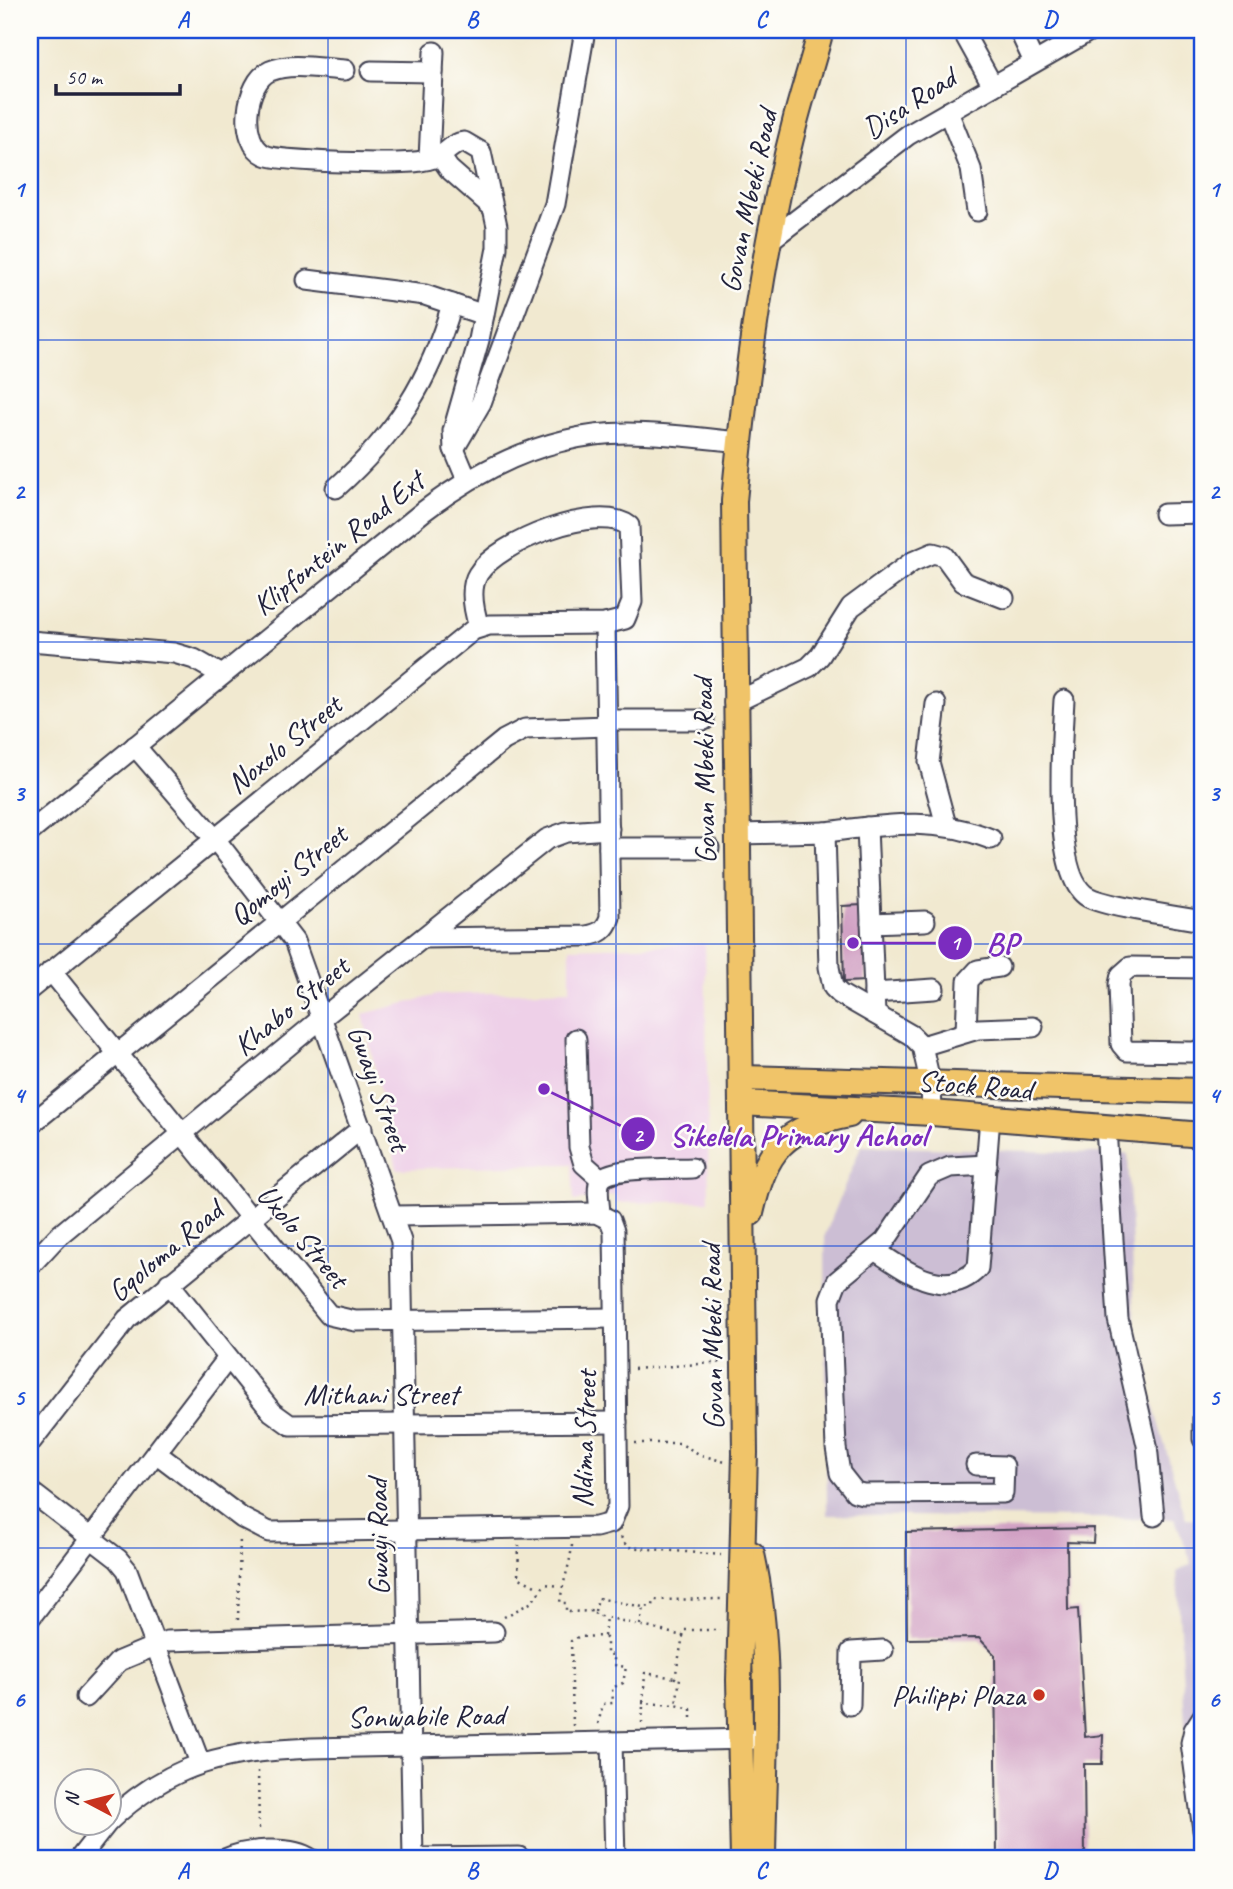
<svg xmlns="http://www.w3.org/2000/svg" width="1233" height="1889" viewBox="0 0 1233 1889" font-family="Caveat,sans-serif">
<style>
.built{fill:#eed0e8}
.industrial{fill:#ccbed4}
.building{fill:#d1a1c4}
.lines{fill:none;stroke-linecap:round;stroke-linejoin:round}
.minor-casing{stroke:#414051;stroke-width:23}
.major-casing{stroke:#414051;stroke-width:28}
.path{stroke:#414051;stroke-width:2.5;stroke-dasharray:2 5;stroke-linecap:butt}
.minor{stroke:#fff;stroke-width:19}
.major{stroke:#f0c469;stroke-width:24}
.grid{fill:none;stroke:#1d4ed8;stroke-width:2;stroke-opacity:0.55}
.poi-dot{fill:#c8321e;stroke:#fdfcf7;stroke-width:2.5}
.labels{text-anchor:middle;stroke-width:5;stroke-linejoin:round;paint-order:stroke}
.street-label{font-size:30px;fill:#22223b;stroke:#fdfcf7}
.poi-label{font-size:30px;fill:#22223b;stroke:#fdfcf7;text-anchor:end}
.leader{fill:none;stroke:#7b2cbf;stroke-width:2.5}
.callout-dot{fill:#7b2cbf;stroke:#fdfcf7;stroke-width:2.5}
.mark-label{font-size:21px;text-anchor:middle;font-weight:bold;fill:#fff}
.callout-label{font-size:32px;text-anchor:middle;font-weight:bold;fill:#7b2cbf;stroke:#fdfcf7;stroke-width:5;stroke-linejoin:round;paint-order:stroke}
.neatline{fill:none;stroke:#1d4ed8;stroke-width:2.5}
.grid-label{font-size:23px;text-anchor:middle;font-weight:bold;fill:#1d4ed8}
</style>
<rect width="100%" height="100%" fill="#fdfcf7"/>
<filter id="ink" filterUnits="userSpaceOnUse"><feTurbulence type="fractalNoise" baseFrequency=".0143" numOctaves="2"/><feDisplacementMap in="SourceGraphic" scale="14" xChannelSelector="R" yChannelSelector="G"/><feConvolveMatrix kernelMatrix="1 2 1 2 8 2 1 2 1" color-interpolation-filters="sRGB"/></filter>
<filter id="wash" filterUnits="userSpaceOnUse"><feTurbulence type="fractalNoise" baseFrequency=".00686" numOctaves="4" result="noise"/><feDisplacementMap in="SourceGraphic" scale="28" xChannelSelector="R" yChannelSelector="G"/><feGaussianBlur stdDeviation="1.57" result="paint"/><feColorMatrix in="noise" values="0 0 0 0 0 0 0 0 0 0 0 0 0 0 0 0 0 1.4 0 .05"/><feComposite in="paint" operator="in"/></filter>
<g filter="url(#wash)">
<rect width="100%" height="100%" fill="#f1e9d0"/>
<path class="built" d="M705 944 709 1201 616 1203 615 1195 574 1201 572 1164 397 1169 363 1014 437 995 570 990V948Z"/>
<path class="industrial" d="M861 1146 1128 1154 1136 1346 1186 1519 1203 1520V1859H1192L1177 1572 1192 1564 1175 1519 827 1515 825 1235Z"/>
<g id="blocks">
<g class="building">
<path d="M863 905 866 981 844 982 842 906Z"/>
<path d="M1094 1528 1093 1543 1067 1542 1068 1610 1078 1609 1085 1737 1103 1735 1102 1764H1084L1085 1859H997L995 1655 979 1638 907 1639 906 1532Z"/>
</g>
</g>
</g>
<g filter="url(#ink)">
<use href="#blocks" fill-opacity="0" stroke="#414051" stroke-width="2"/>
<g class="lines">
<defs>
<g id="minor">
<path d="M962 30 993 86"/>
<path d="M1019 30 1034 62"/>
<path d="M345 70C323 69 291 62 270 71 245 82 238 142 265 155 280 162 401 165 421 161 427 160 436 158 441 155 450 150 453 143 464 142L481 152 497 226V248L479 340 453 431 454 449 467 480"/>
<path d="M371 71 433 72"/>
<path d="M948 112 971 169 977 211"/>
<path d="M440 156 449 169 490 205"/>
<path d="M429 159 434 52"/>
<path d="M769 241 908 135 1091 30"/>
<path d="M307 280 425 295 484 315"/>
<path d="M454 449 481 403 555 204 585 30"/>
<path d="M336 488C396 434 430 381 452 304"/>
<path d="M1164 514 1203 513"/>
<path d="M30 641 174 653 194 659 222 675"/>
<path d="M1064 700C1062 738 1051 876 1088 897 1109 908 1177 916 1203 921"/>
<path d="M734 703 809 667 820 656 851 607 912 562 933 553 944 556 963 582 1004 598"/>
<path d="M936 704 929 762 946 825"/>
<path d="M607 720H704"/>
<path d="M135 746 215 839 294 941 401 1241 413 1859"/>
<path d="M867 827 875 1014"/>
<path d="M30 832 424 511C482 467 552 433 627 433 664 433 702 438 739 442"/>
<path d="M825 832C885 825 933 816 991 839"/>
<path d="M738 834 825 832 829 967 833 987 840 994 911 1035 922 1046 931 1085 932 1113"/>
<path d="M609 848H709"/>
<path d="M871 923 925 921"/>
<path d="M424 938 586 936C599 934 606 930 610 917L605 624"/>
<path d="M1203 968 1130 967 1121 975 1119 984 1121 1044 1127 1051 1192 1052 1203 1050"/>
<path d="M51 971 329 1315 355 1321 615 1318"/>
<path d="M30 989 473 630 489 625 605 624 625 619 632 602 629 526C599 502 497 542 478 574 469 588 474 611 479 627"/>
<path d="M874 993 934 989"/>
<path d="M966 1032 968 981 978 970 999 967"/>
<path d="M576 1039 579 1147 584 1164 601 1179"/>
<path d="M922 1046 978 1029 1033 1027"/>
<path d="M30 1125 504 740 525 729 607 726"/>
<path d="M1106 1128 1118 1319 1147 1445 1154 1516"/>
<path d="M600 1214C600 1205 596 1189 600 1181 607 1166 675 1169 692 1168"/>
<path d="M876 1251C905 1270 946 1302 978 1268L990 1117"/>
<path d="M30 1266 57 1237 322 1018 547 839 566 832 609 829"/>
<path d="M169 1283 272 1412 290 1425 617 1422"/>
<path d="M1203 1419V1439"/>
<path d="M30 1443 127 1319 362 1128"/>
<path d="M156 1453 242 1518 269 1532 596 1527 611 1523 618 1506 614 1231 610 1220 596 1213 394 1216"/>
<path d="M976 1465 1004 1466 1003 1493 863 1494 855 1492 840 1473 836 1448 830 1299 837 1281 885 1241 929 1176 950 1167 987 1165"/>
<path d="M30 1491 118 1559 127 1570 200 1763"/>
<path d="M30 1618 228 1358"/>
<path d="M86 1697 119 1661 167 1641 494 1632"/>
<path d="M850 1705 851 1652 883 1650"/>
<path d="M1203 1716 1194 1730 1191 1743 1203 1830"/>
<path d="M612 1742 615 1859"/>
<path d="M108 1822C172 1761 227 1752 311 1748L753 1739"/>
<path d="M413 1858 519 1857"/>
<path d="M79 1859 108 1822"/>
<path d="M225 1859C246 1849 291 1845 311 1859"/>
</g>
<g id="major">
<path d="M741 1078 1203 1091"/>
<path d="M741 1103 932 1113 1203 1135"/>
<path d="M751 1213C766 1149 783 1128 849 1115"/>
<path d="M752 1554C774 1653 764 1759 763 1859"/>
<path d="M743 1859 739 1680 745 1453 734 501C746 374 763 246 795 122 803 91 813 61 821 30"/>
</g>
</defs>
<use href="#minor" class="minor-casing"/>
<use href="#major" class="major-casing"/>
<g class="path">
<path d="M634 1369 725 1362"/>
<path d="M635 1443H679L701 1455 725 1462"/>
<path d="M621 1537 627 1547 721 1555"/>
<path d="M519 1545 518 1577 539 1588"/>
<path d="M572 1545C570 1567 562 1583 560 1603H566V1612L595 1611V1615L606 1617"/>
<path d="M595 1611 598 1598 643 1607 653 1606 654 1600 721 1599"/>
<path d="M504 1617 532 1602 545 1584 560 1586"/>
<path d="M238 1620 240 1536"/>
<path d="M640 1625 643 1607"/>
<path d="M683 1636 684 1630H720"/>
<path d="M642 1703 676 1705"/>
<path d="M642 1723 645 1673 675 1678"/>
<path d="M598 1724 603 1704 613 1703 612 1688 623 1683 626 1667 614 1665V1655L607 1654V1639L604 1636"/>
<path d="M573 1726 571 1641 578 1637 604 1636 606 1617 683 1636 675 1678H680L676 1705 691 1709V1721"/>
<path d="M258 1771 259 1831"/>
</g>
<use href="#minor" class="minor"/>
<use href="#major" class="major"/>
</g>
</g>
<path class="grid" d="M328 30V1859M616 30V1859M906 30V1859M30 340H1203M30 642H1203M30 944H1203M30 1246H1203M30 1548H1203"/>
<circle class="poi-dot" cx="1039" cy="1695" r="7"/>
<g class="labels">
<g class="street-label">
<text transform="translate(909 103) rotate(-33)" y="10">Disa Road</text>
<text transform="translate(748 201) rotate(-78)" y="10">Govan Mbeki Road</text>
<text transform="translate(338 543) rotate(-39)" y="10">Klipfontein Road Ext</text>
<text transform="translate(284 744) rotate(-39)" y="10">Noxolo Street</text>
<text transform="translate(704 771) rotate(-91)" y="10">Govan Mbeki Road</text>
<text transform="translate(288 875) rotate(-39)" y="10">Qomoyi Street</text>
<text transform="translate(291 1006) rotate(-39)" y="10">Khabo Street</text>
<text transform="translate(975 1085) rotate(5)" y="10">Stock Road</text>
<text transform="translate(379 1088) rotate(70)" y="10">Gwayi Street</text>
<text transform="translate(303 1236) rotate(50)" y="10">Uxolo Street</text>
<text transform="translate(165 1251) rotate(-40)" y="10">Gqoloma Road</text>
<text transform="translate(712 1337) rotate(-91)" y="10">Govan Mbeki Road</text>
<text x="381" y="1404">Mithani Street</text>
<text transform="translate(584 1439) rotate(-88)" y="10">Ndima Street</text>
<text transform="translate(378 1537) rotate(-91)" y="10">Gwayi Road</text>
<text transform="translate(426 1716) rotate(-1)" y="10">Sonwabile Road</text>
</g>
<g class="poi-label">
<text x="1025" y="1705">Philippi Plaza</text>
</g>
</g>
<path class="leader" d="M853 943L955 943M544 1089L638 1134"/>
<g class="callout-dot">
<circle cx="853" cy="943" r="7"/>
<circle cx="544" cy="1089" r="7"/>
<circle cx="955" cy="943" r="18"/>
<circle cx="638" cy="1134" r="18"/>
</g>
<g class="mark-label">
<text x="955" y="950">1</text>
<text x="638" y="1142">2</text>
</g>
<g class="callout-label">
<text x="1002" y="954">BP</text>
<text x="798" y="1146">Sikelela Primary Achool</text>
</g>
<rect width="1233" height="1889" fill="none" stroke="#fdfcf7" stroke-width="77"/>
<g transform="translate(88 1802) rotate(277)"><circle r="33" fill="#fdfcf7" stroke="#a5a5ac" stroke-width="2"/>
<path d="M0-5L12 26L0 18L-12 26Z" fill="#c8321e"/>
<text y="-10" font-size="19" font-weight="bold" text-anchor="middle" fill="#22223b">N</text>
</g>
<path d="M56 84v10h124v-10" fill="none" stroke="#22223b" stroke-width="3.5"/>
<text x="66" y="84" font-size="21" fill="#22223b" stroke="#fdfcf7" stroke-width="5" paint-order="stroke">50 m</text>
<rect x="38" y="38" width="1156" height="1812" class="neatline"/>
<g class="grid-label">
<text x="183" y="27">A</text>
<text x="472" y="27">B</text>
<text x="761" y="27">C</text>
<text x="1050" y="27">D</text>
<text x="19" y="197">1</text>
<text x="1214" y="197">1</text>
<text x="19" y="499">2</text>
<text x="1214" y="499">2</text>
<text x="19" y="801">3</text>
<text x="1214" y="801">3</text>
<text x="19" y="1103">4</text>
<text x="1214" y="1103">4</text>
<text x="19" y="1405">5</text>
<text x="1214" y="1405">5</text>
<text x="19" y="1707">6</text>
<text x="1214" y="1707">6</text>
<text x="183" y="1878">A</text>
<text x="472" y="1878">B</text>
<text x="761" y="1878">C</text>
<text x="1050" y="1878">D</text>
</g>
</svg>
